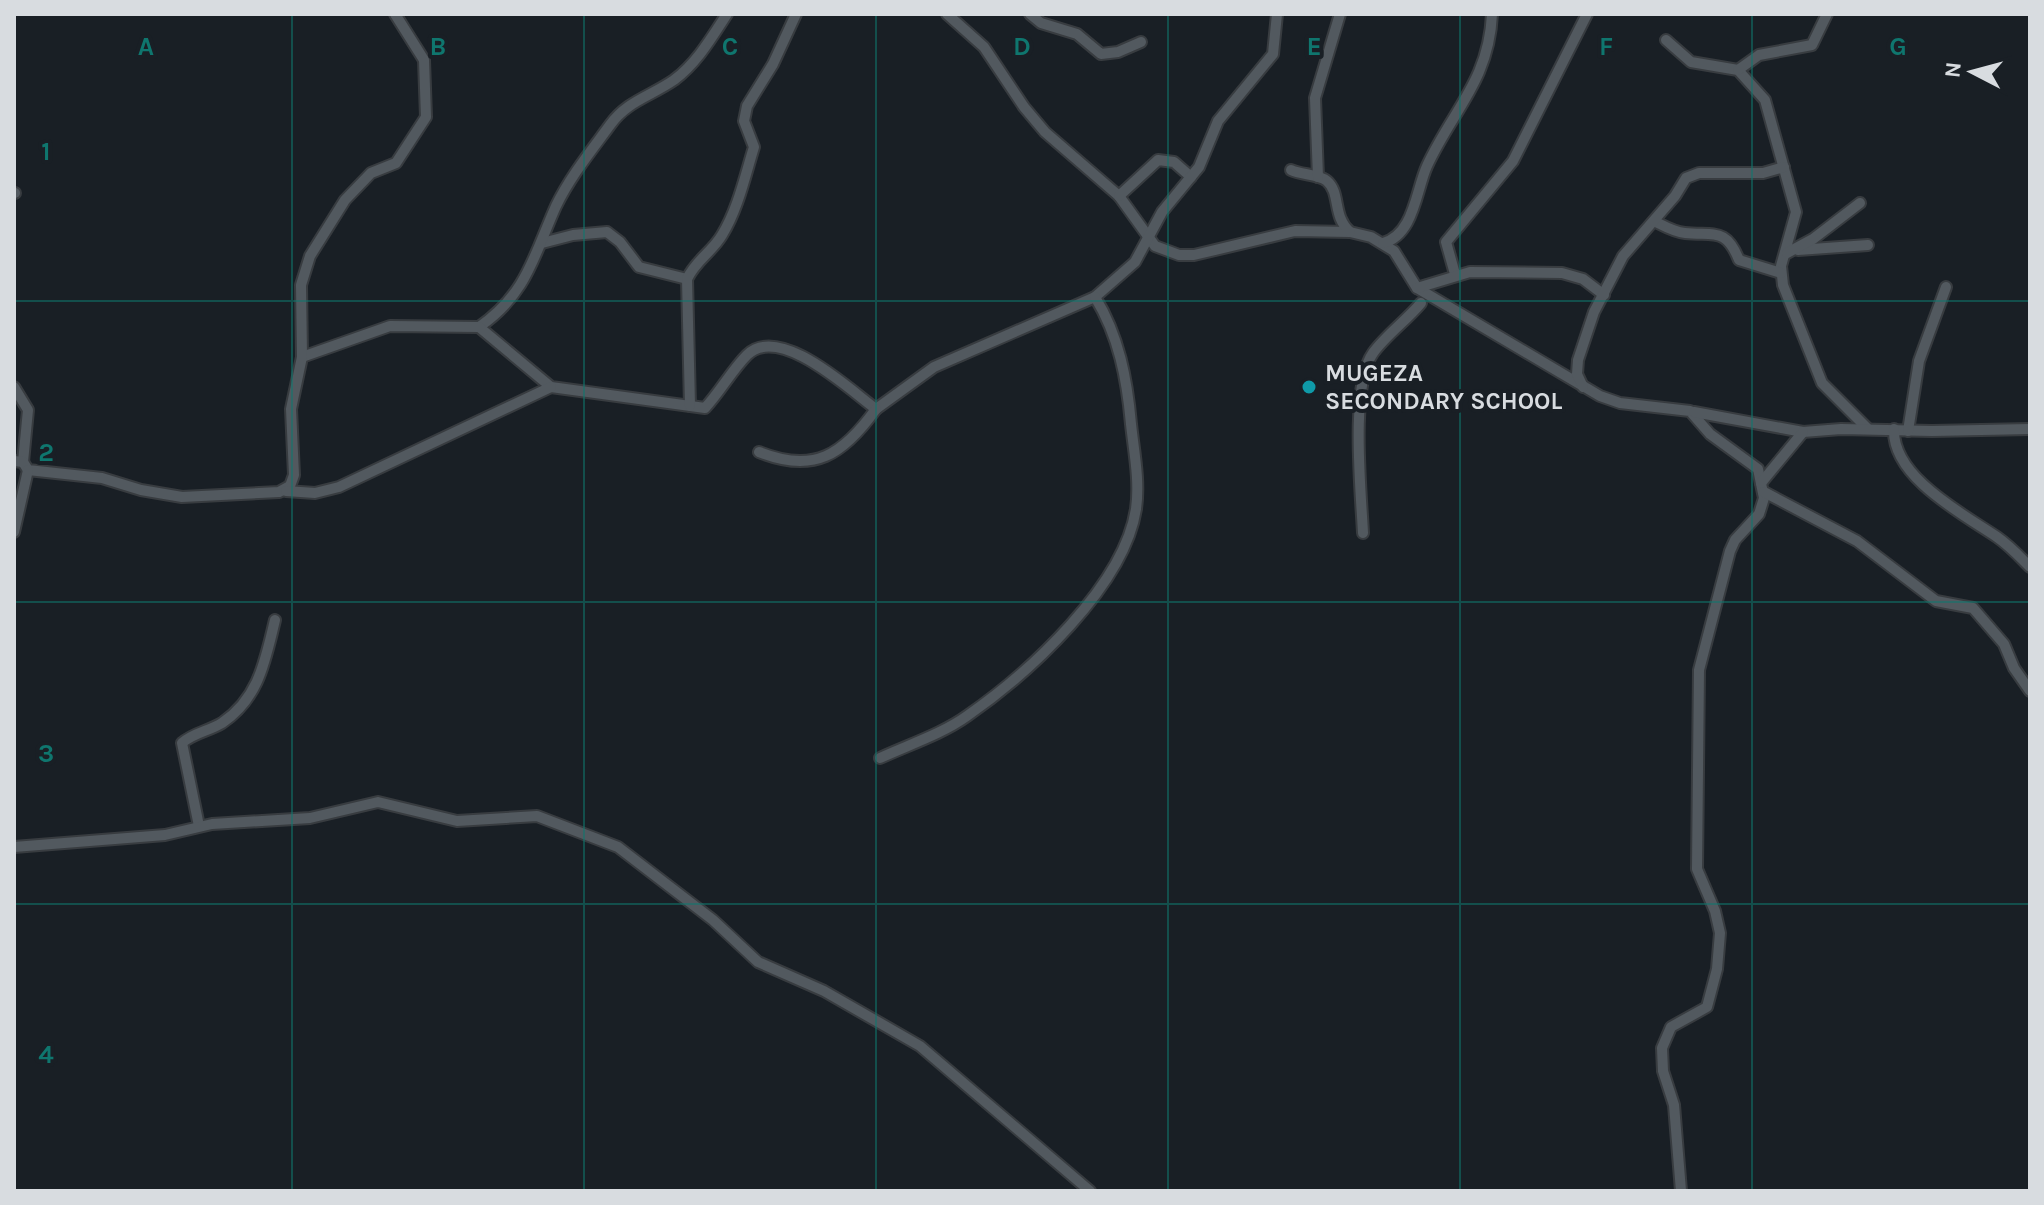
<svg xmlns="http://www.w3.org/2000/svg" width="2044" height="1205" viewBox="0 0 2044 1205" font-family="Karla,sans-serif">
<style>
.lines{fill:none;stroke-linecap:round;stroke-linejoin:round}
.minor-casing{stroke:#383c40;stroke-width:14}
.minor{stroke:#52595f;stroke-width:10}
.grid{fill:none;stroke:#0f766e;stroke-width:2;stroke-opacity:0.55}
.culture-dot{fill:#0f9aa8;stroke:#191f25;stroke-width:3}
.labels{text-anchor:middle;stroke-width:8;stroke-linejoin:round;paint-order:stroke}
.poi-label{font-size:24px;font-weight:bold;fill:#d8dce0;stroke:#191f25;text-anchor:start}
.grid-label{font-size:26px;text-anchor:middle;font-weight:bold;fill:#0f766e;stroke:#191f25;stroke-width:8;stroke-linejoin:round;paint-order:stroke}
</style>
<rect width="100%" height="100%" fill="#191f25"/>
<g class="lines">
<defs>
<g id="minor">
<path d="M947 14 984 47 1024 107 1045 132 1119 196 1155 246 1179 255H1194L1295 231 1350 232 1371 237 1394 251 1417 288 1600 396 1620 403 1690 411 1710 434 1758 469 1764 498 1759 514 1735 540 1730 551 1699 670 1697 869 1715 911 1720 933 1717 969 1707 1007 1671 1027 1662 1048 1663 1071 1674 1105 1681 1191"/>
<path d="M1030 14 1041 23 1077 34 1101 54 1118 52 1141 42"/>
<path d="M1666 40 1691 62 1738 70 1765 100 1796 212 1781 266 1783 285 1822 383 1868 429"/>
<path d="M1738 70 1759 55 1812 45 1827 14"/>
<path d="M1291 170C1301 175 1319 174 1327 181 1341 193 1332 216 1350 232"/>
<path d="M1318 177 1315 98 1340 14"/>
<path d="M14 193H15"/>
<path d="M1119 196 1158 160 1174 162 1191 177"/>
<path d="M1654 221C1664 226 1674 232 1685 233 1714 236 1726 227 1739 260L1781 273"/>
<path d="M542 243 573 235 607 232 620 242 639 267 687 279"/>
<path d="M1383 243C1414 235 1416 190 1427 166 1452 111 1489 81 1492 14"/>
<path d="M1798 250 1868 245"/>
<path d="M1787 253 1813 239 1860 203"/>
<path d="M1455 274 1446 242 1513 161 1587 14"/>
<path d="M1417 288 1470 272 1562 273 1583 279 1604 295"/>
<path d="M479 327C527 294 534 255 556 206 570 177 591 151 610 125 627 101 651 96 674 80 697 63 712 37 727 14"/>
<path d="M302 357 390 326 479 327 551 387 705 408C720 392 732 370 747 355 780 323 851 391 876 409L934 367 1095 297 1135 262 1162 212 1199 167 1218 121 1273 54 1277 14"/>
<path d="M14 387 28 410 23 462"/>
<path d="M1583 387 1577 374 1578 360 1594 312 1623 256 1675 196 1686 178 1699 173H1763L1784 167"/>
<path d="M690 406 687 279C696 260 712 252 722 235 738 209 745 176 754 147L744 121 747 106 773 64 796 14"/>
<path d="M1694 412 1803 432 1841 429 1932 431 2030 429"/>
<path d="M1894 429C1892 477 1963 514 1997 537 2010 546 2019 556 2030 567"/>
<path d="M1908 431 1919 361 1946 287"/>
<path d="M759 452C814 474 843 455 876 409"/>
<path d="M14 461 23 462 28 470 102 478 141 490 182 497 279 492 290 486 294 475 291 409 302 357 301 285 310 256 345 200 371 173 396 163 426 117 424 60 395 14"/>
<path d="M1761 483 1803 432"/>
<path d="M286 491 315 493 339 487 551 387"/>
<path d="M1764 492 1857 541 1936 601 1973 608 2004 644 2014 668 2030 691"/>
<path d="M14 532 28 470"/>
<path d="M1363 533C1361 492 1350 385 1373 353 1386 335 1407 320 1421 303"/>
<path d="M880 758C908 745 942 734 967 716 1029 673 1124 586 1136 509 1140 481 1134 452 1131 424 1127 379 1119 336 1095 297"/>
<path d="M199 826 182 743C193 733 209 731 222 723 259 698 265 661 275 620"/>
<path d="M14 847 165 835 212 824 310 818 378 802 457 821 537 816 618 847 713 920 758 962 824 991 920 1046 1090 1191"/>
</g>
</defs>
<use href="#minor" class="minor-casing"/>
<use href="#minor" class="minor"/>
</g>
<path class="grid" d="M292 14V1191M584 14V1191M876 14V1191M1168 14V1191M1460 14V1191M1752 14V1191M14 301H2030M14 602H2030M14 904H2030"/>
<circle class="culture-dot" cx="1309" cy="387" r="8"/>
<g class="labels">
<g class="poi-label">
<text x="1325" y="381">MUGEZA<tspan x="1325" dy="28">SECONDARY SCHOOL</tspan></text>
</g>
</g>
<g class="grid-label">
<text x="146" y="55">A</text>
<text x="438" y="55">B</text>
<text x="730" y="55">C</text>
<text x="1022" y="55">D</text>
<text x="1314" y="55">E</text>
<text x="1606" y="55">F</text>
<text x="1898" y="55">G</text>
<text x="46" y="160">1</text>
<text x="46" y="461">2</text>
<text x="46" y="762">3</text>
<text x="46" y="1063">4</text>
</g>
<rect width="2044" height="1205" fill="none" stroke="#d8dce0" stroke-width="32"/>
<g transform="translate(1972 72) rotate(276)" stroke="#191f25" stroke-width="6" paint-order="stroke">
<path d="M0-6L14 30L0 20L-14 30Z" fill="#d8dce0"/>
<text y="-12" font-size="22" font-weight="bold" text-anchor="middle" fill="#d8dce0">N</text>
</g>
</svg>
